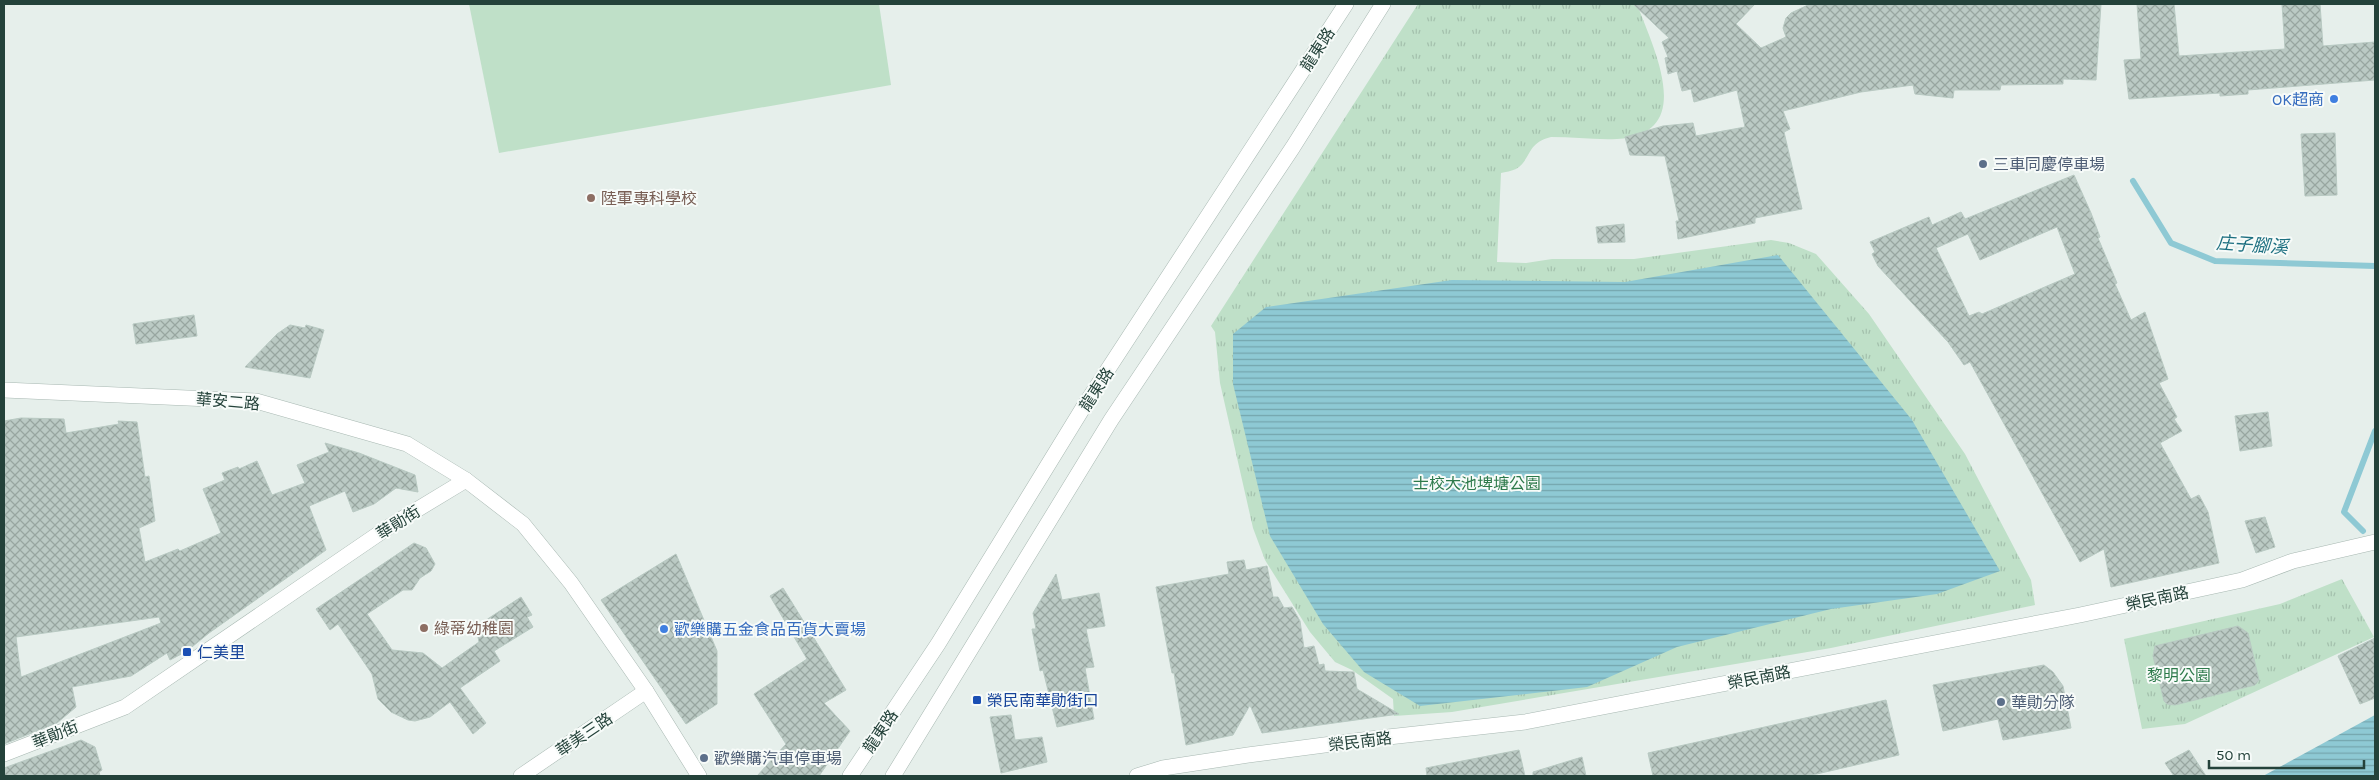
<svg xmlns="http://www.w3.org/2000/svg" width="2379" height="780" viewBox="0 0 2379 780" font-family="Karla,'Noto Sans TC',sans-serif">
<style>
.park{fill:url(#park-tufts)}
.garden{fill:#bfe0c8}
.water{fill:url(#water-rules)}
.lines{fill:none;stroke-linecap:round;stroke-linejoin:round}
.stream{stroke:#8ec9d4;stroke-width:6}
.building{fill:url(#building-cross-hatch);stroke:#b8c9c2;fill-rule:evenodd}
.minor-casing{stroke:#a8b8b2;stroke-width:16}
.minor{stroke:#fff;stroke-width:15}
.shop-dot{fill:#3f7fe0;stroke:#f7fbf9;stroke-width:2}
.service-dot{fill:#5c6f8a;stroke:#f7fbf9;stroke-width:2}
.education-dot{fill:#8d6e63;stroke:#f7fbf9;stroke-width:2}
.transit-dot{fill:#1a4fb4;stroke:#f7fbf9;stroke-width:2}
.labels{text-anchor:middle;stroke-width:4;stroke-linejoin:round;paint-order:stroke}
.street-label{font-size:16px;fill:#24423a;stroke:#f7fbf9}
.shop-label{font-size:16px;fill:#366cbe;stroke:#f7fbf9;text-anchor:end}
.service-label{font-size:16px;fill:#4e5e75;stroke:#f7fbf9;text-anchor:start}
.education-label{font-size:16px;fill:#785e54;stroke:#f7fbf9;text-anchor:start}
.park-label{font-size:16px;fill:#2d7a4b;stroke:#f7fbf9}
.transit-label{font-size:16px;fill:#164399;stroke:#f7fbf9;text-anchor:start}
.water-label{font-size:18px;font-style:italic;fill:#1c6f80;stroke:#f7fbf9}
</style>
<defs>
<pattern id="park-tufts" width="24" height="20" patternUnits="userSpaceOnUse" patternTransform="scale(1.25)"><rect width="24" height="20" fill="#bfe0c8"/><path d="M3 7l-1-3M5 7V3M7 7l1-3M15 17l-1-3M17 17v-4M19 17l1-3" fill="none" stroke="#a4c1ad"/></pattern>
<pattern id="water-rules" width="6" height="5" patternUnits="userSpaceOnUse" patternTransform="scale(1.25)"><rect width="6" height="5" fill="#8ec9d4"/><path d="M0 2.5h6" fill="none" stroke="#74a5ad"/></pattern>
<pattern id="building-cross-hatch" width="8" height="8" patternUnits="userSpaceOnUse" patternTransform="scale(1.25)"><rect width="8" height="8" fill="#bbcac4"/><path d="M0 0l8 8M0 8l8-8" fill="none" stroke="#98a6a0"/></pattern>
</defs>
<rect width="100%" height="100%" fill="#e6efeb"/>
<g class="park">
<path d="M1418 4H1637C1653 48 1698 134 1617 139 1595 140 1573 137 1551 137 1526 143 1532 159 1516 169 1512 171 1505 172 1501 173L1497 262 1526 263 1552 259H1634L1771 240 1789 243 1816 254 1869 314 1965 454 2031 580 2035 605 1831 648 1452 712 1394 716 1393 699 1352 670 1335 662 1310 632 1265 560 1253 528 1220 383 1215 332 1211 326Z"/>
<path d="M2342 579 2374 637 2185 724 2142 729 2124 639 2280 604Z"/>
</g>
<path class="garden" d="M469 4H879L891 85 499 153Z"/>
<g class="water">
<path d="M1778 255 1912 420 2000 571 1937 594 1831 609 1677 647 1587 687 1420 706 1364 672 1323 624 1270 536 1233 384V334L1266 307 1452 280 1625 282Z"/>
<path d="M2375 715V776H2263Z"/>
</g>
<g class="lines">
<g class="stream">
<path d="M2133 181 2171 243 2215 261 2375 266"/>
<path d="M2363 531 2344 512 2375 431"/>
</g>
</g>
<g class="building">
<path d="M1633 4H1755L1736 24 1761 48 1786 37 1783 28 1786 18 1791 13 1810 4H2101L2096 80 2063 79V84L2001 85 2000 90H1954L1953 98 1915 94 1913 85 1861 92 1783 111 1790 129 1784 132 1802 209 1755 218V223L1678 239 1676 221H1679L1665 156 1630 155 1625 137 1663 126 1693 123 1696 136 1745 127 1737 90 1694 102 1691 89 1682 91 1677 71 1668 74 1665 58 1668 57 1662 42 1669 38Z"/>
<path d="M2137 4H2174L2179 56 2285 49 2282 4H2320L2323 46 2375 42V80L2248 90V94L2220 96V93L2129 99 2124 60 2141 59Z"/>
<path d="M2335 133 2337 195 2305 196 2301 134Z"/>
<path d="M2074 175 2091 213 2100 237 2098 238 2117 283 2115 284 2131 320 2145 312 2168 379 2159 383 2177 417 2174 419 2182 431 2160 443 2191 499 2199 495 2208 512 2219 563 2111 587 2104 549 2080 562 1970 362 1964 365 1948 342 1878 266 1872 254 1875 252 1870 242 1929 217 1932 225 1961 212 1965 219ZM2057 227 2075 274 1982 314 1979 312 1969 316 1936 248 1968 234 1980 260Z"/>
<path d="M1624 224 1625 242 1598 243 1596 227Z"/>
<path d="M194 315 197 336 136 344 133 324Z"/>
<path d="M290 325 305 328 306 325 324 330 310 378 245 367 277 334Z"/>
<path d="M2268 412 2272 446 2240 451 2235 416Z"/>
<path d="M21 418 64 419 66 433 119 424 118 421 137 422 145 477 149 476 155 521 139 528 145 562 178 549 180 551 221 533 203 489 225 480 222 473 238 467 239 469 257 461 272 495 305 483 297 465 329 452 325 443 359 453 415 475 418 492 396 488 374 504 353 512 345 491 309 506 326 550 209 633 187 651 170 660 167 653 131 676 72 687 76 707 57 723 4 744V421ZM159 617 161 623 21 677 16 637Z"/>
<path d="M2265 517 2275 547 2256 553 2245 521Z"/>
<path d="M414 543 426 548 435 564 431 571 420 578 412 590H403L367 614 392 650 423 653 442 668 479 642 477 632 483 622 521 597 532 615 527 617 533 627 494 651 500 661 460 688 486 723 473 734 450 702 430 717 415 721 408 720 391 712 378 699 372 674 338 624 330 630 316 609Z"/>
<path d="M676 554 717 651V704L686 724 601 600Z"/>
<path d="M1244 560 1246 570 1267 566 1273 597H1278L1284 608 1292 607 1300 621 1304 648 1314 646 1319 665 1324 664 1325 671 1354 672 1357 689 1399 714 1262 733 1250 705 1233 735 1186 745 1174 673H1172L1156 587 1229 574 1227 562Z"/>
<path d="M1056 574 1062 600 1099 593 1105 626 1086 629 1094 667 1085 668 1094 719 1057 727 1043 670 1040 671 1032 629H1036L1033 613Z"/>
<path d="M783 588 846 690 824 703 850 731 819 776H757L786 744 754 694 807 659 770 596Z"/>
<path d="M2238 626 2248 633 2259 680 2255 685 2175 705 2167 704 2164 701 2153 656 2155 646Z"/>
<path d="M2375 638V698L2360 704 2338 656Z"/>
<path d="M2044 665 2053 672 2063 686 2071 728 2003 740 1998 719 1943 731 1933 685Z"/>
<path d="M1886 700 1899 755 1808 776H1653L1648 753Z"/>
<path d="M1011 715 1015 740 1042 737 1047 762 1001 773 990 717Z"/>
<path d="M81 740 95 747 102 770 99 772 100 776H4V768Z"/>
<path d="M1519 750 1525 776H1427L1426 768Z"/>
<path d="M2189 750 2206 776H2174L2165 763Z"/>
<path d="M1582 757 1586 776H1533V772Z"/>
</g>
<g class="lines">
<defs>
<g id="minor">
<path d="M4 390 256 401 407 444 466 480"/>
<path d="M4 754 125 707 390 526 466 480 523 524 571 583 646 691 699 776"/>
<path d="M521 776 646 691"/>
<path d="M850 776 938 644 1086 403 1346 4"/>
<path d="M893 776 1111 420 1293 147 1383 4"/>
<path d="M1137 776 1163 768 1248 755 1370 739 1525 722 2080 615 2242 580 2293 561 2375 542"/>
</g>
</defs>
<use href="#minor" class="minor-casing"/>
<use href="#minor" class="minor"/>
</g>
<g class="shop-dot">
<circle cx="2334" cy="99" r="5"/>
<circle cx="664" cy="629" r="5"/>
</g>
<g class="service-dot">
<circle cx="1983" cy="164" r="5"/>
<circle cx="2001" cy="702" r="5"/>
<circle cx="704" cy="758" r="5"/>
</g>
<g class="education-dot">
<circle cx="591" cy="198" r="5"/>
<circle cx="424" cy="628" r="5"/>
</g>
<g class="transit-dot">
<rect x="182" y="647" width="10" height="10" rx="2.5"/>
<rect x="972" y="695" width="10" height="10" rx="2.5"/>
</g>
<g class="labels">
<g class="street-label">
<text transform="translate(1317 49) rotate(-57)" y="6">龍東路</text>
<text transform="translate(1096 389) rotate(-57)" y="6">龍東路</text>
<text transform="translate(228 401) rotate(5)" y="6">華安二路</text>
<text transform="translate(398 522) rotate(-32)" y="6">華勛街</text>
<text transform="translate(2157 598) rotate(-12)" y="6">榮民南路</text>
<text transform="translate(1759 677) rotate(-11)" y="6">榮民南路</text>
<text transform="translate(880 731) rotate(-56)" y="6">龍東路</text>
<text transform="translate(55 734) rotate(-22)" y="6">華勛街</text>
<text transform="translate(584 734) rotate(-34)" y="6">華美三路</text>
<text transform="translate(1360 741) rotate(-7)" y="6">榮民南路</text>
</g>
<g class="shop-label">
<text x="2324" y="105">OK超商</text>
<text x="674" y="635" text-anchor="start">歡樂購五金食品百貨大賣場</text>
</g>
<g class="service-label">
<text x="1993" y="170">三車同慶停車場</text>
<text x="2011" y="708">華勛分隊</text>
<text x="714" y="764">歡樂購汽車停車場</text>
</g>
<g class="education-label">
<text x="601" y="204">陸軍專科學校</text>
<text x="434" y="634">綠蒂幼稚園</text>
</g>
<g class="park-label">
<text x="1477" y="489">士校大池埤塘公園</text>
<text x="2179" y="681">黎明公園</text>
</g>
<g class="transit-label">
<text x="197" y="658">仁美里</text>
<text x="987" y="706">榮民南華勛街口</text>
</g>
<g class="water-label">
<text transform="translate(2252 245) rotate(4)" y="6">庄子腳溪</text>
</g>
</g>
<rect width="2379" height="780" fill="none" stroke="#24423a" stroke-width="10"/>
<path d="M2209 760v8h155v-8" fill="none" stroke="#24423a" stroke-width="2.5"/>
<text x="2216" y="760" font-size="15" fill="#24423a" stroke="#f7fbf9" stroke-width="4" paint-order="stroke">50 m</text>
</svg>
